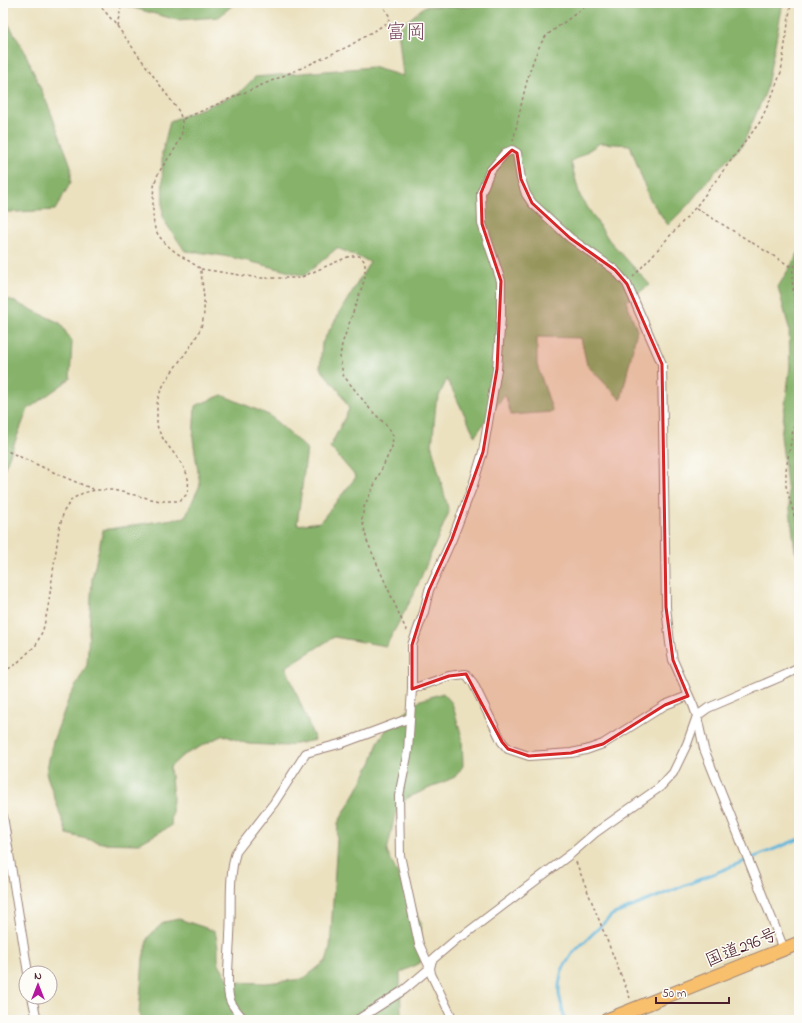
<svg xmlns="http://www.w3.org/2000/svg" width="802" height="1023" viewBox="0 0 802 1023" font-family="'Indie Flower','Klee One',sans-serif">
<style>
.forest{fill:#86b26b;stroke:#68684b}
.lines{fill:none;stroke-linecap:round;stroke-linejoin:round}
.stream{stroke:#5fb5dc;stroke-width:3}
.minor-casing{stroke:#9a8075;stroke-width:10}
.trunk-casing{stroke:#9a8075;stroke-width:15}
.path{stroke:#9a8075;stroke-width:1.5;stroke-dasharray:3 3;stroke-linecap:butt}
.minor{stroke:#fff;stroke-width:8}
.trunk{stroke:#f8bf6c;stroke-width:13}
.marked{fill:#d62828;fill-opacity:0.2;stroke:#d62828;stroke-width:3;stroke-linejoin:round}
.labels{text-anchor:middle;stroke-width:3;stroke-linejoin:round;paint-order:stroke}
.street-label{font-size:18px;fill:#4a1f2b;stroke:#fdfcf7}
.quarter-label{font-size:20px;fill:#7b4c64;stroke:#fdfcf7}
</style>
<rect width="100%" height="100%" fill="#fdfcf7"/>
<filter id="ink" filterUnits="userSpaceOnUse"><feTurbulence type="fractalNoise" baseFrequency=".025" numOctaves="2"/><feDisplacementMap in="SourceGraphic" scale="8" xChannelSelector="R" yChannelSelector="G"/><feConvolveMatrix kernelMatrix="1 2 1 2 8 2 1 2 1" color-interpolation-filters="sRGB"/></filter>
<filter id="wash" filterUnits="userSpaceOnUse"><feTurbulence type="fractalNoise" baseFrequency=".012" numOctaves="4" result="noise"/><feDisplacementMap in="SourceGraphic" scale="16" xChannelSelector="R" yChannelSelector="G"/><feGaussianBlur stdDeviation="0.9" result="paint"/><feColorMatrix in="noise" values="0 0 0 0 0 0 0 0 0 0 0 0 0 0 0 0 0 1.4 0 .05"/><feComposite in="paint" operator="in"/></filter>
<g filter="url(#wash)">
<rect width="100%" height="100%" fill="#ebe1bf"/>
<g class="forest">
<path d="M121 3H235L219 17 177 20 126 6Z"/>
<path d="M475 3H783L766 91 742 146 714 173 688 205 668 225 649 198 630 145 600 143 571 162 580 196 609 240 650 285 626 301 637 330 621 400 587 365 581 338 537 337V365L553 412 511 415 505 394 475 436 447 379 436 403 432 447 449 512 412 598 386 646 334 637 286 667 315 740 286 746 248 744 223 735 182 756 170 767 173 798 171 826 138 844 102 843 67 834 46 773 53 741 69 698 87 665 92 579 103 530 185 517 200 485 193 439 195 406 222 395 269 415 307 449 297 525 320 522 356 477 330 447 349 409 340 392 320 368 322 343 344 305 370 262 337 248 304 276C265 265 226 254 185 251L163 219 162 153 170 121 238 94 255 77 372 67 403 76 398 29 425 6 471 7Z"/>
<path d="M3 15 24 50 50 110 71 166V182L55 210 18 212H3Z"/>
<path d="M799 252V558L795 551 781 436 790 367 789 328 778 287Z"/>
<path d="M3 298 11 300 60 323 72 342 70 379 28 409 3 472Z"/>
<path d="M443 693 452 703 462 737 463 766 455 777 407 798 395 814 387 852 421 923V962L400 973 401 1012 400 1020H142L139 1013 143 958 148 937 164 922 179 919 215 931 218 947V962L230 982 265 983 303 979 326 961 330 948 338 823 357 790 372 761 378 742 389 726 421 700Z"/>
</g>
<g class="lines">
<path class="stream" d="M565 1020 559 994V985L562 970 572 954 612 915 799 839"/>
</g>
</g>
<g filter="url(#ink)">
<g class="lines">
<defs>
<g id="minor">
<path d="M412 689 449 676 466 674 473 683 502 742 508 749 529 756 571 753 586 750 603 744 665 705 688 696"/>
<path d="M3 816 28 973"/>
<path d="M32 997 37 1020"/>
<path d="M244 1020C240 1014 232 1007 230 1000 225 986 230 951 230 935 232 907 228 879 236 852L274 803 306 753 343 743 410 718"/>
<path d="M357 1020 404 990 430 968 432 960 459 937 464 935 572 853 595 833 660 787 673 773 687 744 697 716 708 708 785 675 799 668"/>
<path d="M453 1020 431 974 430 968 419 944 400 855 399 796 408 751 412 689V645L424 612 429 590 452 539 473 485 483 452 497 369 501 316V281L482 224 481 193 490 171 505 153 512 150 517 153 521 179 526 194 532 203 570 238 615 270 627 284 662 364 666 607 670 643 673 660 693 705 697 716 704 749 784 949"/>
</g>
<path id="trunk" d="M607 1020 799 943"/>
</defs>
<use href="#minor" class="minor-casing"/>
<use href="#trunk" class="trunk-casing"/>
<g class="path">
<path d="M117 26 121 6 123 3"/>
<path d="M183 119 306 66 349 46 387 23 390 17 381 3"/>
<path d="M513 141C520 114 529 55 547 35L590 3"/>
<path d="M696 208 793 268"/>
<path d="M799 260 793 268 792 279 799 341"/>
<path d="M201 269 259 278H299L350 256H360L365 262V278L342 344 340 357 343 375 370 409 389 428 393 436 392 447 364 507 362 519 367 541 407 632"/>
<path d="M633 277 695 208 760 122 772 96 781 72 791 3"/>
<path d="M799 396 786 470V486L799 533"/>
<path d="M3 449 64 477 95 490"/>
<path d="M3 672 15 665 36 645 43 630 48 608 59 529 64 511 72 499 83 493 95 490H113L160 501H180L187 494C188 489 189 484 188 479 185 460 160 443 157 424 157 418 157 411 157 405 159 379 191 353 201 327 207 310 203 290 201 272V269C185 258 165 248 156 231 153 225 153 214 153 207 153 199 153 190 155 182 162 157 194 141 178 110L117 26 98 3"/>
<path d="M576 862 630 998"/>
</g>
<use href="#minor" class="minor"/>
<use href="#trunk" class="trunk"/>
</g>
</g>
<path class="marked" d="M512 150 517 153 521 179 532 203 570 238 615 270 627 284 662 364 666 607 673 660 688 696 665 705 603 744 571 753 529 756 508 749 502 742 466 674 449 676 412 689V645L429 590 452 539 483 452 497 369 501 281 482 224 481 193 490 171Z"/>
<g class="labels">
<g class="street-label">
<text transform="translate(741 947) rotate(-22)" y="6">国道296号</text>
</g>
<g class="quarter-label">
<text x="406" y="38">富岡</text>
</g>
</g>
<rect width="802" height="1023" fill="none" stroke="#fdfcf7" stroke-width="16"/>
<g transform="translate(38 985)"><circle r="19" fill="#fdfcf7" stroke="#b5a4a5"/>
<path d="M0-3L7 15L0 10L-7 15Z" fill="#b5179e"/>
<text y="-6" font-size="11" font-weight="bold" text-anchor="middle" fill="#4a1f2b">N</text>
</g>
<path d="M656 997v6h73v-6" fill="none" stroke="#4a1f2b" stroke-width="2"/>
<text x="662" y="997" font-size="12" fill="#4a1f2b" stroke="#fdfcf7" stroke-width="3" paint-order="stroke">50 m</text>
</svg>
